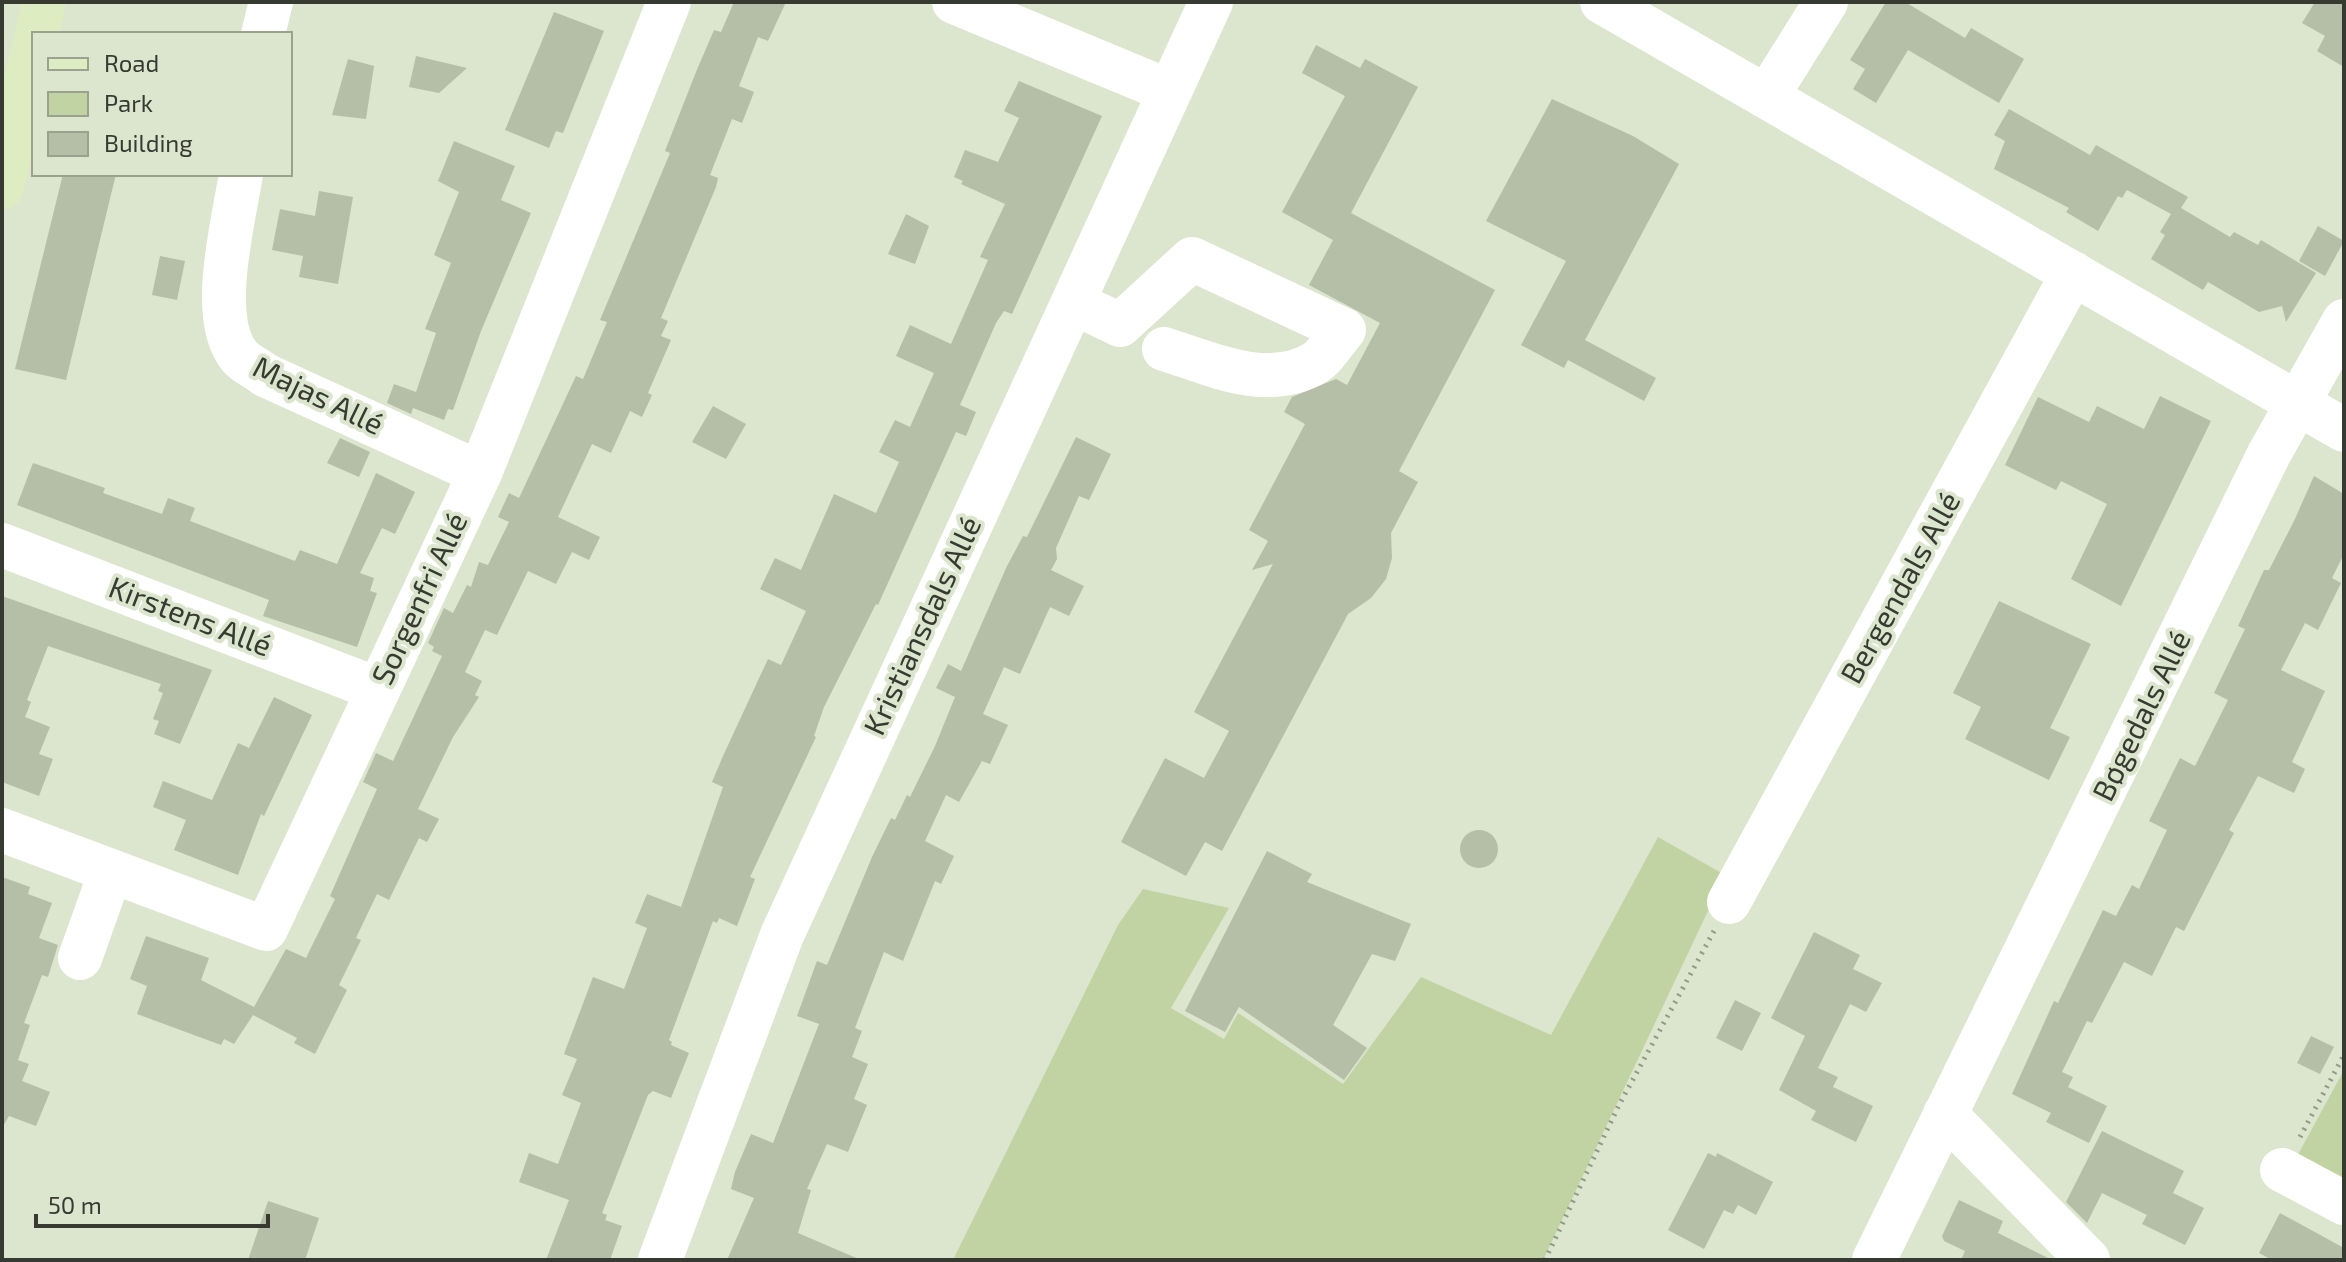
<svg xmlns="http://www.w3.org/2000/svg" width="2346" height="1262" viewBox="0 0 2346 1262" font-family="'Exo 2',sans-serif">
<style>
.green{fill:#c2d3a3}
.building{fill:#b5bea6}
.lines{fill:none;stroke-linecap:round;stroke-linejoin:round}
.path{stroke:#929987;stroke-width:5;stroke-dasharray:2 6;stroke-linecap:butt}
.minor{stroke:#fff;stroke-width:44}
.major{stroke:#deecc2;stroke-width:44}
.labels{text-anchor:middle;stroke-width:8;stroke-linejoin:round;paint-order:stroke}
.street-label{font-size:30px;fill:#373a31;stroke:#dce5cd}
</style>
<rect width="100%" height="100%" fill="#dce5cd"/>
<g class="green">
<path d="M1658 837 1725 875 1543 1260H953L1118 925 1143 889 1229 908 1171 1008 1224 1039 1238 1013 1343 1084 1421 977 1551 1035Z"/>
<path d="M2344 1070V1189L2294 1162Z"/>
</g>
<g class="building">
<path d="M734 2H786L768 41 758 37 739 86 754 92 742 123 732 119 710 175 718 178 716 187 661 318 668 321 661 336 671 340 648 393 652 395 642 417 630 411 611 453 592 444 558 517 600 537 589 560 572 552 556 584 528 571 497 635 485 630 465 672 482 681 475 695 479 697 453 737 418 809 439 819 427 842 419 838 389 900 377 894 356 938 361 940 339 985 347 990 315 1054 294 1043 297 1038 253 1015 234 1044 224 1039 221 1045 137 1014 147 986 130 979 146 936 209 958 201 980 254 1007 286 949 306 958 335 899 330 896 377 789 363 782 376 753 393 761 442 656 432 651 434 647 428 643 444 608 453 613 467 585 471 587 479 562 488 565 509 522 498 517 509 493 519 498 576 376 583 379 607 322 600 320 670 153 665 151 696 72 714 30 721 32Z"/>
<path d="M1886 2H1905L1965 38 1971 28 2024 59 1999 103 1908 50 1876 103 1853 89 1865 69 1850 60Z"/>
<path d="M2315 2H2344V67L2317 51 2325 36 2302 23Z"/>
<path d="M554 12 604 31 563 133 556 131 549 148 505 130Z"/>
<path d="M1316 45 1360 68 1365 59 1418 87 1351 213 1495 290 1399 471 1418 482 1391 533 1392 558 1386 579 1371 598 1348 614 1222 851 1205 842 1186 876 1121 842 1165 758 1204 778 1229 731 1194 712 1273 564 1252 570 1268 541 1249 530 1305 424 1284 412 1292 397 1336 379 1347 385 1380 323 1309 285 1333 240 1282 212 1345 96 1302 73Z"/>
<path d="M416 56 467 68 439 93 409 87Z"/>
<path d="M348 59 374 66 366 119 332 115Z"/>
<path d="M1019 81 1102 116 1012 314 1004 311 996 323 960 405 976 412 966 436 956 432 878 605 876 604 824 707 814 736 816 737 750 877 755 879 737 926 719 918 717 923 713 921 669 1040 672 1042 671 1045 689 1053 671 1098 653 1091 648 1095 602 1213 607 1215 605 1220 622 1226 610 1260H546L569 1200 519 1182 529 1153 558 1164 581 1103 562 1095 577 1059 564 1054 593 977 624 989 647 928 635 923 647 894 681 907 723 787 712 782 723 756 768 659 781 665 806 611 760 589 775 558 801 570 834 494 876 513 899 462 879 452 895 420 910 427 934 373 896 356 910 325 951 344 988 260 980 257 1005 204 961 184 963 181 954 177 965 150 998 162 1019 118 1004 111Z"/>
<path d="M1552 99 1633 136 1679 164 1585 340 1656 378 1644 401 1568 360 1564 368 1521 345 1566 261 1486 221Z"/>
<path d="M2009 109 2090 155 2096 145 2188 197 2181 208 2230 237 2234 232 2258 245 2261 240 2316 273 2286 322 2282 306 2259 312 2208 282 2203 290 2151 259 2165 235 2160 232 2171 214 2127 190 2122 198 2118 196 2098 231 2066 212 2069 208 1994 169 2005 141 1994 135Z"/>
<path d="M454 141 515 166 501 200 531 213 481 331 453 410 448 409 444 420 413 408 411 414 387 403 394 384 416 392 436 333 425 329 451 263 434 255 459 192 438 181Z"/>
<path d="M63 174H116L66 380 15 369Z"/>
<path d="M319 191 353 197 338 284 299 277 303 256 272 250 280 209 315 216Z"/>
<path d="M906 214 929 226 915 264 888 254Z"/>
<path d="M2318 226 2344 241 2325 276 2299 261Z"/>
<path d="M160 256 185 261 177 300 152 295Z"/>
<path d="M2160 396 2211 421 2121 606 2071 579 2107 504 2061 481 2056 490 2005 465 2038 397 2089 422 2097 406 2144 429Z"/>
<path d="M713 406 746 424 726 459 692 442Z"/>
<path d="M1076 437 1111 454 1089 500 1079 496 1056 548 1057 559 1051 570 1084 586 1069 616 1050 607 1020 674 1004 667 983 714 1008 725 990 764 982 761 959 802 946 795 925 841 954 856 941 884 935 881 903 961 884 952 855 1028 862 1031 852 1057 868 1064 854 1099 867 1105 848 1152 827 1144 807 1189 811 1190 798 1233 861 1260H727L754 1198 731 1189 735 1172 751 1134 773 1143 819 1024 797 1016 817 961 827 965 872 857 891 818 895 820 907 795 910 797 935 746 955 697 936 688 948 664 961 671 1007 566 1023 536 1027 537Z"/>
<path d="M340 438 370 452 359 477 327 463Z"/>
<path d="M33 463 105 488 103 493 162 514 168 498 195 508 190 521 295 561 300 550 337 564 376 473 415 492 395 534 382 528 360 573 374 578 370 591 377 593 357 647 263 616 269 600 17 505Z"/>
<path d="M2314 476 2344 494V554L2332 578 2341 583 2318 630 2305 623 2281 670 2325 691 2292 762 2305 769 2294 793 2258 776 2229 830 2234 833 2184 931 2176 927 2152 976 2124 962 2092 1023 2087 1021 2062 1072 2073 1077 2068 1087 2107 1106 2089 1143 2046 1122 2051 1113 2012 1094 2054 1001 2058 1003 2103 910 2116 916 2132 885 2139 889 2167 830 2149 821 2180 758 2195 766 2228 700 2214 693 2245 629 2238 626 2264 570H2269L2294 521Z"/>
<path d="M2 596 212 670 180 744 154 734 159 721 153 719 163 693 158 691 161 684 48 646 27 700 31 702 25 717 50 727 39 754 53 759 39 796 2 782Z"/>
<path d="M1999 601 2091 644 2050 728 2070 737 2049 780 1965 739 1981 707 1953 693Z"/>
<path d="M274 697 312 715 264 816 261 814 238 875 174 850 186 820 153 807 163 781 212 800 238 743 249 748Z"/>
<circle cx="1479" cy="849" r="19"/>
<path d="M1267 851 1312 874 1307 882 1411 924 1395 961 1372 954 1333 1025 1367 1048 1344 1080 1239 1007 1225 1032 1185 1011Z"/>
<path d="M2 877 30 887 28 894 52 903 39 938 58 945 48 977 42 975 24 1023 30 1025 18 1060 29 1064 22 1081 50 1092 36 1126 9 1116 2 1128Z"/>
<path d="M1814 932 1860 955 1853 969 1882 983 1866 1012 1850 1004 1818 1068 1838 1077 1833 1087 1873 1106 1856 1142 1811 1120 1816 1111 1779 1090 1805 1036 1771 1018Z"/>
<path d="M1735 1000 1761 1013 1742 1051 1716 1038Z"/>
<path d="M2311 1036 2334 1047 2320 1074 2297 1063Z"/>
<path d="M2102 1131 2184 1171 2173 1193 2204 1208 2185 1245 2142 1224 2147 1215 2102 1193 2087 1223 2066 1202Z"/>
<path d="M1708 1153 1716 1157 1717 1153 1773 1182 1756 1215 1738 1205 1733 1214 1724 1210 1704 1249 1668 1230Z"/>
<path d="M1959 1200 2003 1221 1998 1233 2052 1260H1961L1965 1251 1944 1241 1942 1236Z"/>
<path d="M268 1201 319 1218 305 1260H248Z"/>
<path d="M2280 1213 2344 1248V1260H2272L2259 1253Z"/>
</g>
<g class="lines">
<g class="path">
<path d="M2300 1137 2344 1055"/>
<path d="M1545 1260 1619 1105 1714 931"/>
</g>
<g class="minor">
<path d="M954 2 1169 91"/>
<path d="M1602 2 2344 430"/>
<path d="M263 34 271 2"/>
<path d="M1767 96 1826 2"/>
<path d="M241 174C234 220 207 319 240 357 246 364 258 369 265 375L480 473"/>
<path d="M1074 303 1120 325 1192 259 1344 330C1335 340 1326 356 1315 363 1267 391 1212 364 1164 349"/>
<path d="M2 545 377 689"/>
<path d="M2 830 266 929 480 473 669 2"/>
<path d="M1729 902 2073 273"/>
<path d="M80 958 111 871"/>
<path d="M1945 1114 2088 1260"/>
<path d="M2282 1170 2344 1203"/>
<path d="M660 1260 782 935 1211 2"/>
<path d="M1874 1260 2269 454 2344 321"/>
</g>
<g class="major">
<path d="M37 34 44 2"/>
<path d="M2 187 34 45"/>
</g>
</g>
<g class="labels">
<g class="street-label">
<text transform="translate(318 396) rotate(26)" y="10">Majas Allé</text>
<text transform="translate(1901 588) rotate(-61)" y="10">Bergendals Allé</text>
<text transform="translate(420 599) rotate(-65)" y="10">Sorgenfri Allé</text>
<text transform="translate(190 617) rotate(21)" y="10">Kirstens Allé</text>
<text transform="translate(923 626) rotate(-65)" y="10">Kristiansdals Allé</text>
<text transform="translate(2142 716) rotate(-64)" y="10">Bøgedals Allé</text>
</g>
</g>
<rect width="2346" height="1262" fill="none" stroke="#373a31" stroke-width="8"/>
<rect x="32" y="32" width="260" height="144" fill="#dce5cd" stroke="#9aa18f" stroke-width="2"/>
<rect x="48" y="58" width="40" height="12" fill="#deecc2" stroke="#9aa18f" stroke-width="2"/>
<text x="104" y="72" font-size="24" fill="#373a31">Road</text>
<rect x="48" y="92" width="40" height="24" fill="#c2d3a3" stroke="#9aa18f" stroke-width="2"/>
<text x="104" y="112" font-size="24" fill="#373a31">Park</text>
<rect x="48" y="132" width="40" height="24" fill="#b5bea6" stroke="#9aa18f" stroke-width="2"/>
<text x="104" y="152" font-size="24" fill="#373a31">Building</text>
<path d="M36 1214v12h232v-12" fill="none" stroke="#373a31" stroke-width="4"/>
<text x="48" y="1214" font-size="24" fill="#373a31" stroke="#dce5cd" stroke-width="6" paint-order="stroke">50 m</text>
</svg>
